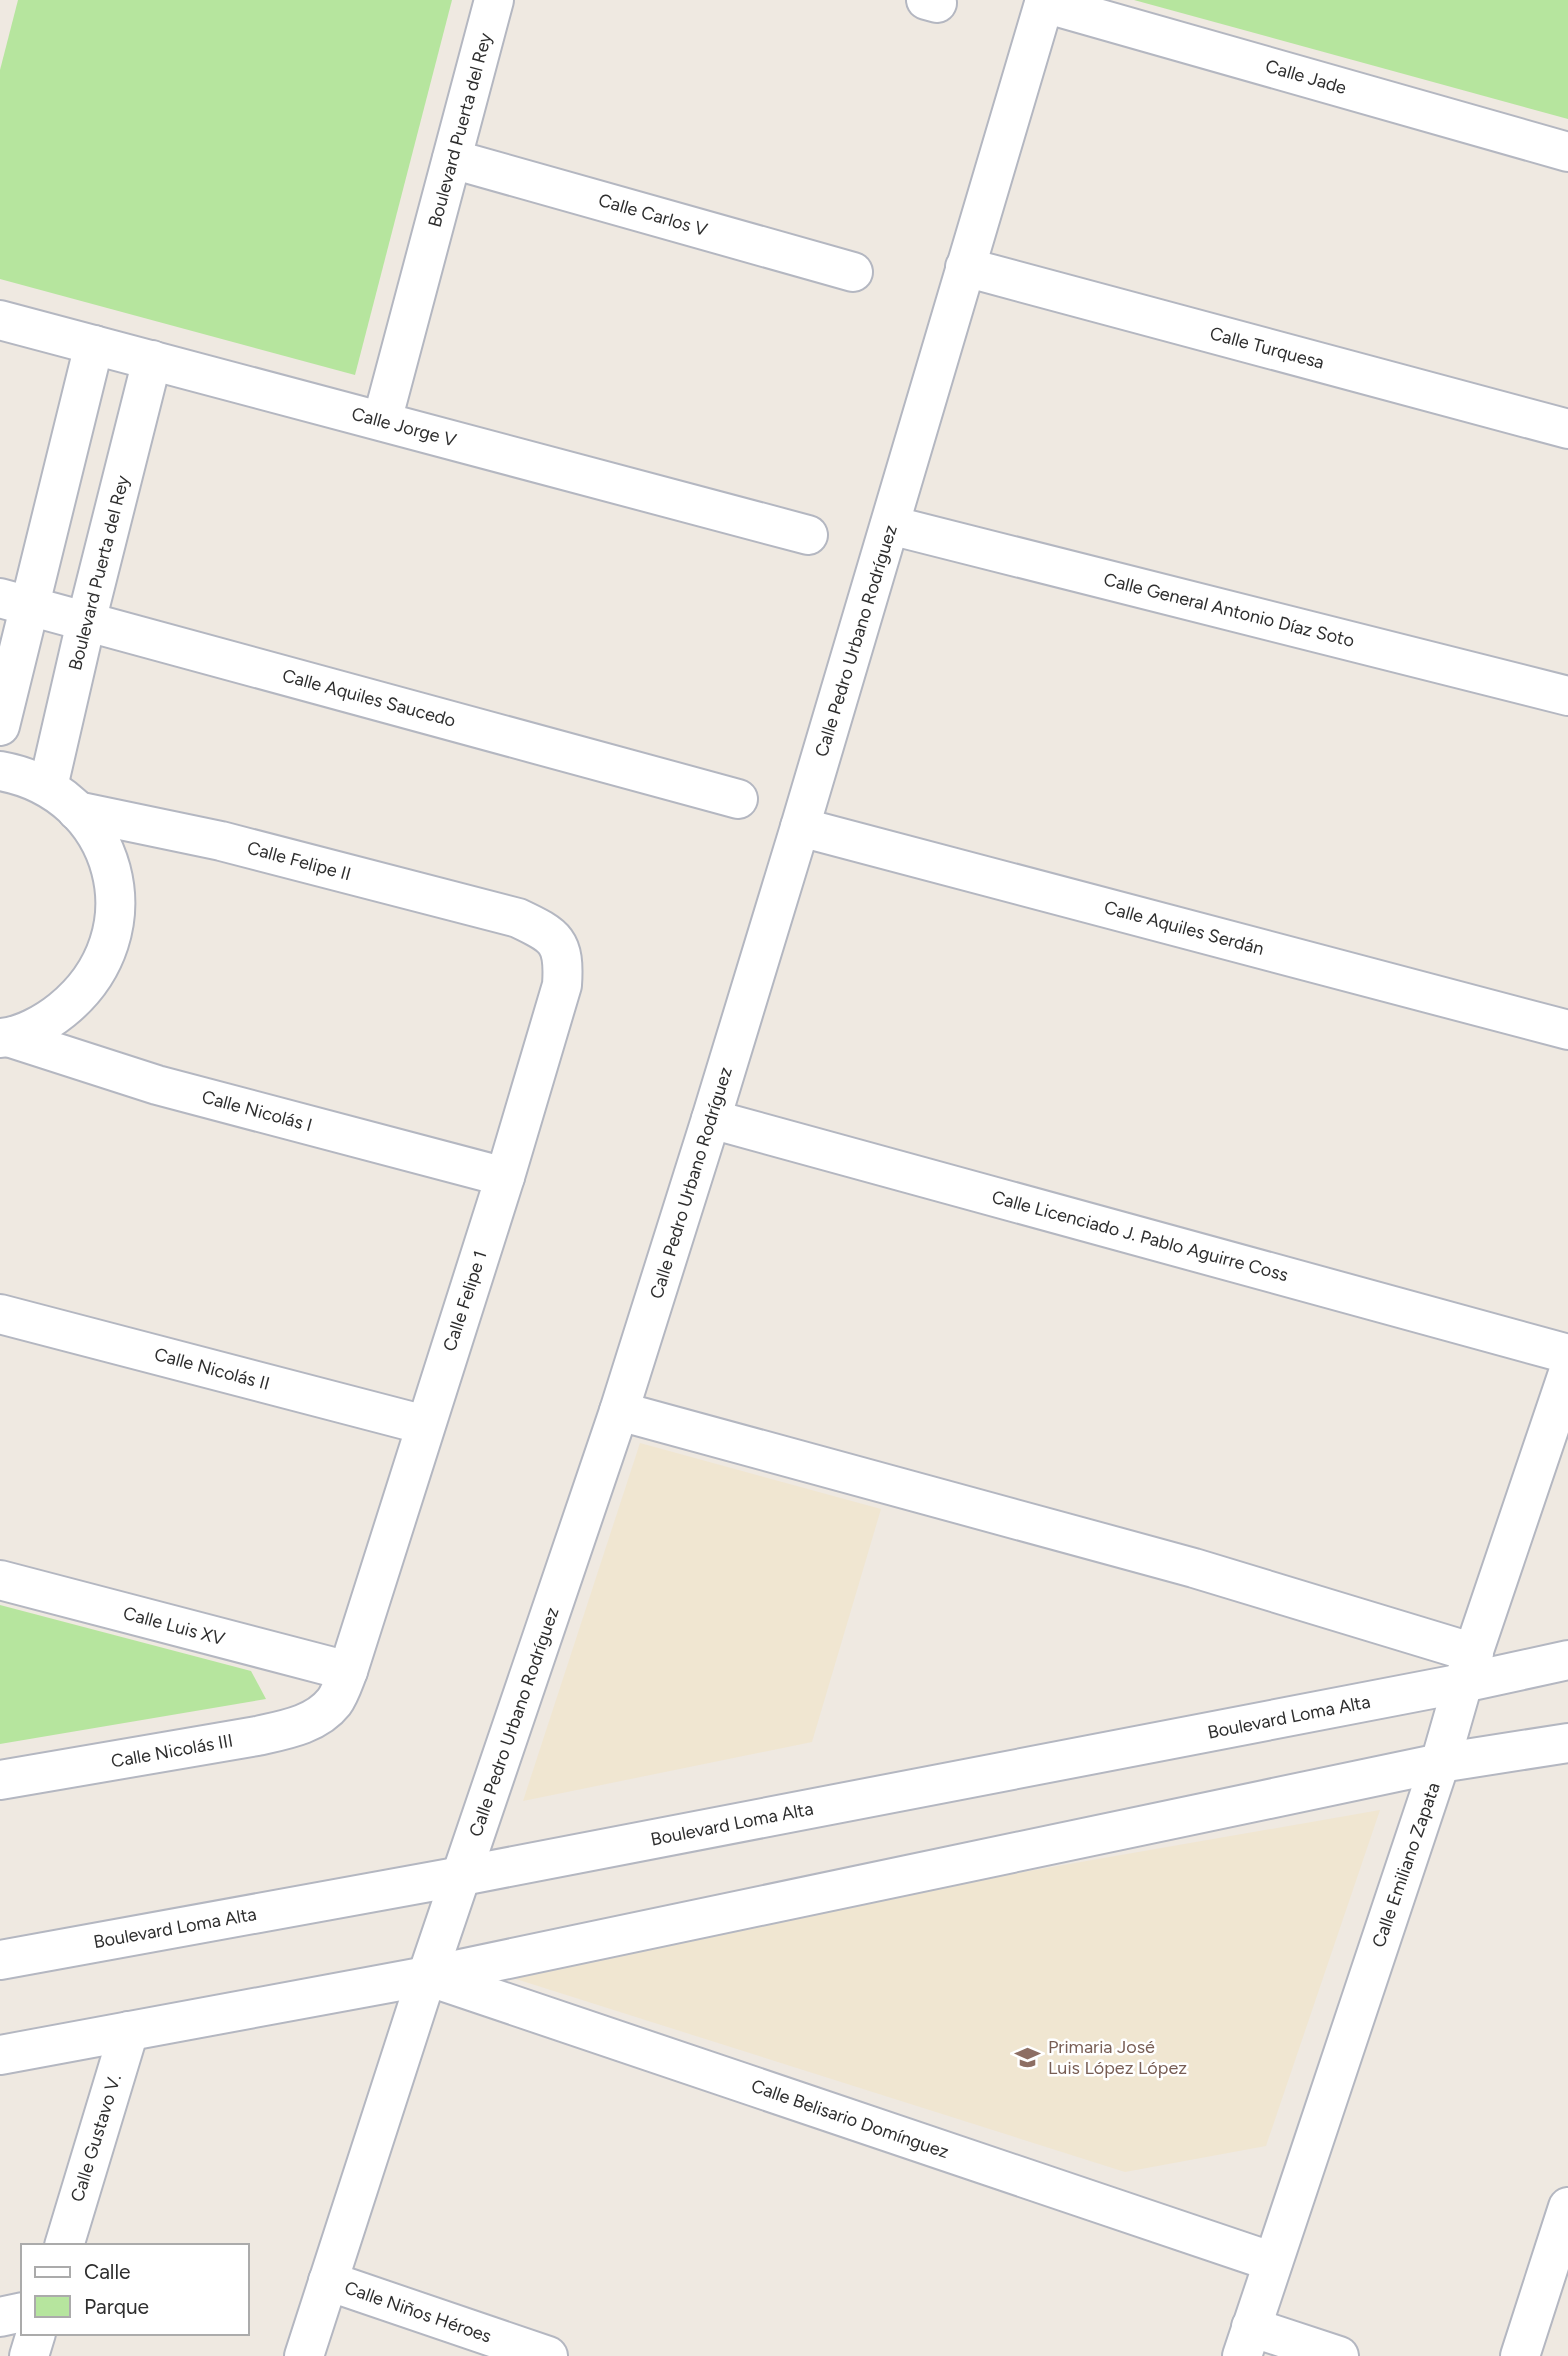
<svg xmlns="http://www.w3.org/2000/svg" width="1568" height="2356" viewBox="0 0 1568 2356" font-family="Figtree,sans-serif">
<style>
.education{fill:#f0e6d1}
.green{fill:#b6e59e}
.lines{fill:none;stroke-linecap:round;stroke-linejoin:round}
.minor-casing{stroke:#b4b7c1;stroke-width:42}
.tertiary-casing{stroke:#b4b7c1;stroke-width:42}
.minor{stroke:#fff;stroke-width:38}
.tertiary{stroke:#fff;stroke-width:38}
.labels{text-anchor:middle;stroke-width:5;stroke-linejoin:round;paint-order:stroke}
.street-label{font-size:18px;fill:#2e2e2e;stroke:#fff}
.education-label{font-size:18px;fill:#785e54;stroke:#fff;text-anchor:start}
</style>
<rect width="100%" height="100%" fill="#efe9e1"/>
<g class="education">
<path d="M640 1443 881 1509 812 1742 523 1801Z"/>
<path d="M1380 1810 1266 2146 1125 2172 478 1967Z"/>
</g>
<g class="green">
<path d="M18 0H452L355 375 0 279V70Z"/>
<path d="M1134 0H1568V119Z"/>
<path d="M0 1605 251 1671 266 1699 0 1744Z"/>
</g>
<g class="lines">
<defs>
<g id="minor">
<path d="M926 0 937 3"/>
<path d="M1044 3 1568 152"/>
<path d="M452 159 853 272"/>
<path d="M965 267 1568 429"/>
<path d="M0 320 808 535"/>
<path d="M382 421 494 0"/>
<path d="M890 525 1568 696"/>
<path d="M0 598 738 799"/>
<path d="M0 726 94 345"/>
<path d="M0 771C118 792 157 933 62 1010 46 1023 21 1037 0 1038"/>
<path d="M48 787 86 622 152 360"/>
<path d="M800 827 1568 1030"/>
<path d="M11 1038 157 1085 505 1177"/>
<path d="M711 1119 1568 1354"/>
<path d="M0 1314 425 1425"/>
<path d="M619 1411 1194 1568 1474 1653"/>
<path d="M0 1580 348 1671"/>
<path d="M0 1780 257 1736C284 1730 316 1725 334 1702 340 1694 344 1681 348 1671L505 1177 562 985C565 941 556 936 518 918L221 841 77 811"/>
<path d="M427 1976 1273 2262"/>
<path d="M64 2246 129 2031"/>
<path d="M328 2281 548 2356"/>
<path d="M0 2317 23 2312"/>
<path d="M1251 2327 1339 2356"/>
<path d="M29 2356 36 2333"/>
<path d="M304 2356 427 1976 619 1411 711 1119 800 827 1045 0"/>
<path d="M1242 2356 1440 1763 1463 1683 1568 1373"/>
<path d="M1520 2356 1568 2207"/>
</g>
<g id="tertiary">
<path d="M0 1960 462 1876 1463 1683 1568 1660"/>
<path d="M0 2055 427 1976 1440 1763 1568 1743"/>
</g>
</defs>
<use href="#minor" class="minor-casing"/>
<use href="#tertiary" class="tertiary-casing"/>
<use href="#minor" class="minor"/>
<use href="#tertiary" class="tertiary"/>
</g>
<defs>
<symbol id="school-bare" viewBox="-9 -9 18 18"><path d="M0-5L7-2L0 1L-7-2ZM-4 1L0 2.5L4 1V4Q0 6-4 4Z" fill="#8d6e63" stroke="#fff" stroke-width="2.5" paint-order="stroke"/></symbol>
</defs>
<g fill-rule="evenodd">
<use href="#school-bare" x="1010" y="2040" width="35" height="35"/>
</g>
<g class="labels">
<g class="street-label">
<text transform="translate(1306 77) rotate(16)" y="6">Calle Jade</text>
<text transform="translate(460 130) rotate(-75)" y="6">Boulevard Puerta del Rey</text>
<text transform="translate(653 215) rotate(16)" y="6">Calle Carlos V</text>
<text transform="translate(1267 348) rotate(15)" y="6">Calle Turquesa</text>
<text transform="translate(404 427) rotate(15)" y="6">Calle Jorge V</text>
<text transform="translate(99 573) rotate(-76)" y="6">Boulevard Puerta del Rey</text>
<text transform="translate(1229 610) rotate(14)" y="6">Calle General Antonio Díaz Soto</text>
<text transform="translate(856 641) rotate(-73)" y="6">Calle Pedro Urbano Rodríguez</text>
<text transform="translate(369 698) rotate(15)" y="6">Calle Aquiles Saucedo</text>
<text transform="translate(299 861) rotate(15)" y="6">Calle Felipe II</text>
<text transform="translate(1184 928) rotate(15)" y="6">Calle Aquiles Serdán</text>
<text transform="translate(257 1111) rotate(15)" y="6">Calle Nicolás I</text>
<text transform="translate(691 1183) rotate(-73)" y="6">Calle Pedro Urbano Rodríguez</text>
<text transform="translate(1140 1236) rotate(15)" y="6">Calle Licenciado J. Pablo Aguirre Coss</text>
<text transform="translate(465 1301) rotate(-72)" y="6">Calle Felipe 1</text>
<text transform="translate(212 1369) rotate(15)" y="6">Calle Nicolás II</text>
<text transform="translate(174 1626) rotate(15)" y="6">Calle Luis XV</text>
<text transform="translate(1289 1717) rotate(-11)" y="6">Boulevard Loma Alta</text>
<text transform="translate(514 1722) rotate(-71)" y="6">Calle Pedro Urbano Rodríguez</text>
<text transform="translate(172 1751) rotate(-10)" y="6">Calle Nicolás III</text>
<text transform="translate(732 1824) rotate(-11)" y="6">Boulevard Loma Alta</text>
<text transform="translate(1406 1865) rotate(-71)" y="6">Calle Emiliano Zapata</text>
<text transform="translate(175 1928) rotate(-10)" y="6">Boulevard Loma Alta</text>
<text transform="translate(850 2119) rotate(19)" y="6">Calle Belisario Domínguez</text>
<text transform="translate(96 2138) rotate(-73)" y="6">Calle Gustavo V.</text>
<text transform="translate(418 2312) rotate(19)" y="6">Calle Niños Héroes</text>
</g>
<g class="education-label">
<text x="1048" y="2053">Primaria José<tspan x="1048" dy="21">Luis López López</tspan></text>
</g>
</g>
<rect x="21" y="2244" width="228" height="91" fill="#ffffff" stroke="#ababab" stroke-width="2"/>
<rect x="35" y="2267" width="35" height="10" fill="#ffffff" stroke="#ababab" stroke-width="2"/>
<text x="84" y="2279" font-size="21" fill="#2e2e2e">Calle</text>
<rect x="35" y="2296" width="35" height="21" fill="#b6e59e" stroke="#ababab" stroke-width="2"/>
<text x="84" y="2314" font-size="21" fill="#2e2e2e">Parque</text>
</svg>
